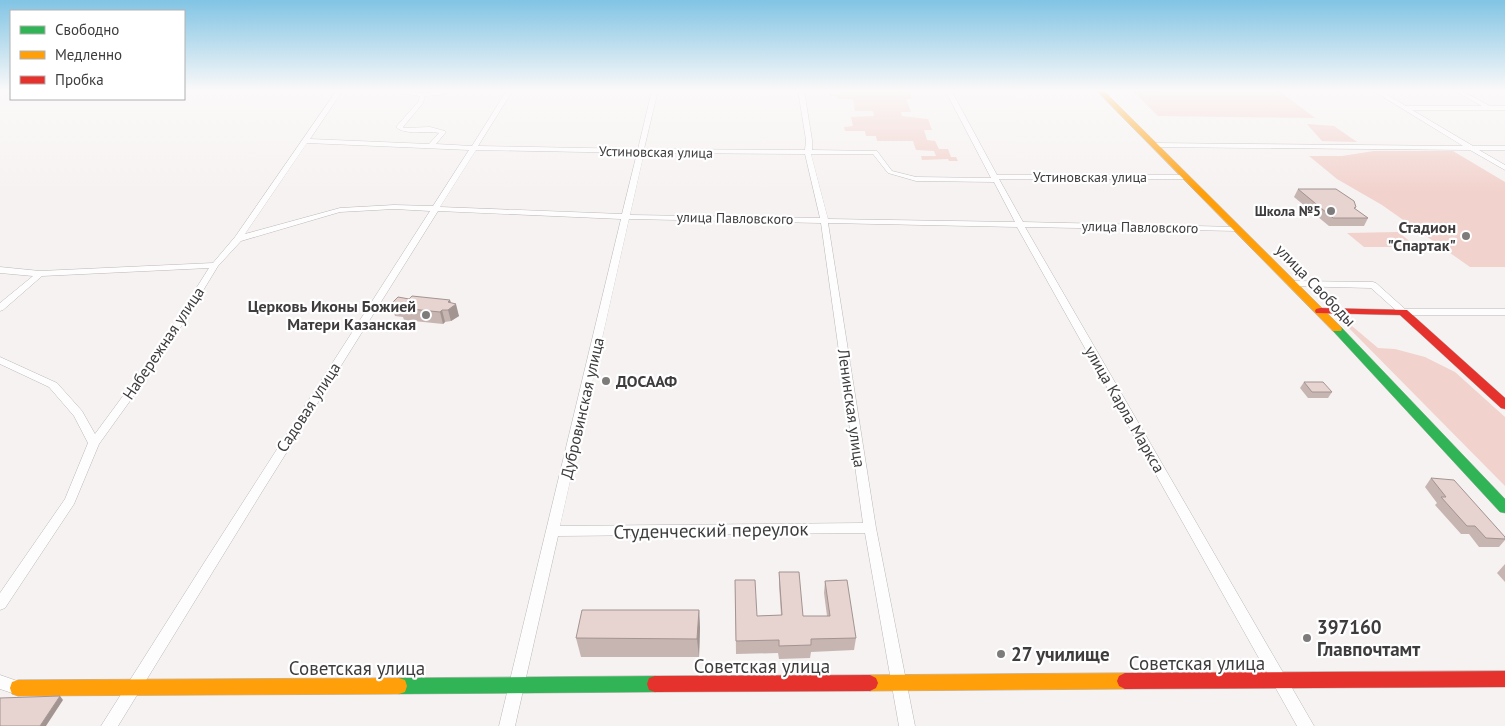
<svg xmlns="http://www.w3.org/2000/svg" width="1505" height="726" viewBox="0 0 1505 726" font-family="'PT Sans',sans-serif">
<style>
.green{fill:#f2d2cc}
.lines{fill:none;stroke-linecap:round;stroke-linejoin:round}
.street-casing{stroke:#bbb8b7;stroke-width:1}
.fast-casing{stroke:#bbb8b7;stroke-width:1}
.slow-casing{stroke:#bbb8b7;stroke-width:1}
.jam-casing{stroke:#bbb8b7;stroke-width:1}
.street{fill:#fefdfd;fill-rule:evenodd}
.fast{fill:#30b455;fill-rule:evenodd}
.slow{fill:#ff9f0a;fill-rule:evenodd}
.jam{fill:#e5322d;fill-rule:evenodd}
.wall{fill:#c7b5b2}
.shaded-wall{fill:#a29491}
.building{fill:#e7d3cf;stroke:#a29491}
.poi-dot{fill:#7e7c7b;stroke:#fff;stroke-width:2}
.labels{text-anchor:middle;stroke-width:4.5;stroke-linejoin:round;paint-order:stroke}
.far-street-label{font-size:14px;fill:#3e3c3c;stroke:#fff}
.far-poi-label{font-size:14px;font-weight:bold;fill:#3e3c3c;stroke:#fff;text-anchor:end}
.poi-label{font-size:16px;font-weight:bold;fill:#3e3c3c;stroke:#fff;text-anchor:end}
.street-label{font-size:16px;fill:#3e3c3c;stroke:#fff}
.near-street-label{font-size:19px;fill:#3e3c3c;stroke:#fff}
.near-poi-label{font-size:19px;font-weight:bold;fill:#3e3c3c;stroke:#fff;text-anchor:start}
</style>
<rect width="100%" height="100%" fill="#f6f2f1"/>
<g class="green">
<path d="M839 90H901L902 92H910L912 99H906L911 112H901L902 116 928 119 932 130H924L927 140 935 141 939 149H948L951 157H956L958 161H949L948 159 922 160 921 156H936L934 151 916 150 913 141H877L876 136H866L865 131H845L844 127 853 126 851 117 874 116 873 111H855L853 99H838L837 96H829V94H840Z"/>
<path d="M1132 90H1278L1315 118 1158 116Z"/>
<path d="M1307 124 1334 126 1357 142 1322 141Z"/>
<path d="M1374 151H1453L1505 182V267H1470L1382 205 1337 179 1309 156H1342Z"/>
<path d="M1398 232 1417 247H1364L1347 233Z"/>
<path d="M1342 321H1346L1378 348 1395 349 1425 357 1455 372 1505 417V486Z"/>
</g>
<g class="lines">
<defs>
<g id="street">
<path d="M337 90H343L310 139 429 144 439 133C426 130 406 136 396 127L418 102 420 96 406 94 404 90 424 93 454 90 440 95 425 96 423 103 403 127 404 128 430 127 445 131 446 132 436 144 472 146 507 90H513L478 146 638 149 652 90H658L644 149 805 150 806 140 798 90H804L812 140V150L877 151 892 171 916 177 991 178 945 90H951L997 175H1188L1189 177 1185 179H999L1023 222 1238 227 1242 229 1238 231 1025 227 1314 726H1297L1017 227 828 223 876 528 915 726H899L865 533 558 536 515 726H499L621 219 438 211 263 490 118 726H101L204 563 430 211 394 209 340 212 241 241 218 266 168 348 99 444 74 504 5 608 0 610V593L65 499 88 443 74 416 49 387 0 364V357L57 383 82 411 95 434 159 347 209 268 42 276 3 310 0 311V303L33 276 0 273V267L40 271 213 263 235 237ZM307 143 469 150 433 206 394 205 340 208 245 234ZM476 150 637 153 622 214 440 207ZM644 153 805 154 820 218 630 215ZM811 154H873L888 173 916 181 994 182 1015 222 828 219ZM629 219 821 223 863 523 560 526Z"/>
<path d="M1372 90H1379L1406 106H1482L1453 90H1460L1490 106H1505V110H1412L1473 146H1505V150H1479L1505 165V170L1470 150 1153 147 1150 145 1153 143 1463 146Z"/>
<path d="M1293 281 1373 282 1376 283 1405 309H1505V315H1403L1400 314 1371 288 1290 286 1289 284Z"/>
<path d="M0 675 23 683 26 688 23 693 18 695 0 689Z"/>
</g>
<g id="fast">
<path d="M1337 326 1341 327 1505 499V513L1500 512 1333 331 1332 329 1333 327Z"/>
<path d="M655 676 661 678 663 684 661 690 655 692 399 694 393 692 391 686 393 680 399 678Z"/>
</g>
<g id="slow">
<path d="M1096 90H1103L1341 327 1342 329 1341 331H1333Z"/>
<path d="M1125 673 1131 676 1133 681 1131 686 1125 689 870 691 864 688 862 683 864 678 870 675Z"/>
<path d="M399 678 405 680 407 686 405 692 399 694 18 696 12 694 10 688 12 682 18 680Z"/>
</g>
<g id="jam">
<path d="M1320 308 1407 310 1505 398V409L1501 408 1400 315 1316 313 1315 311 1316 309Z"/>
<path d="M1505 671V687L1125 689 1119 686 1117 681 1119 676 1125 673Z"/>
<path d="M870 675 876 678 878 683 876 688 870 691 655 692 649 690 647 684 649 678 655 676Z"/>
</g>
</defs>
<use href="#street" class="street-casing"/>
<use href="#fast" class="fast-casing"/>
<use href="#slow" class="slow-casing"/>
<use href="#jam" class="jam-casing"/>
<use href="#street" class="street"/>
<use href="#fast" class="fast"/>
<use href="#slow" class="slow"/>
<use href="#jam" class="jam"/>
</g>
<g class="wall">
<path d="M1144 90H1162V91H1145Z"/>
<path d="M1298 189 1356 207 1355 209 1368 218 1364 226H1329L1294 197Z"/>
<path d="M450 300 451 303 459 316 451 321 445 322 443 324 404 320 403 317 395 316 391 304Z"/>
<path d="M1304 382 1332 392 1328 398H1308L1300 388Z"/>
<path d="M1431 478 1505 537V540L1499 547H1479L1469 534H1461L1435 505 1437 503 1425 487Z"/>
<path d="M1505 564V582L1497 573Z"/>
<path d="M779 572 803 616H827L824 593 825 581 856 638 854 650 811 652 810 658 779 659 778 653 736 654 735 580 757 616 781 615 779 585Z"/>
<path d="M699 610 700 628 699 657H581L576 638Z"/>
</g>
<g class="shaded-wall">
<path d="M450 300 452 307 456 304 459 316 451 321 448 310V302Z"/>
<path d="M442 310 445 322 443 324 440 312Z"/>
<path d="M699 610 700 628 699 657 697 639Z"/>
<path d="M60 696 63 700 46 726H40Z"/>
</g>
<g class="building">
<path d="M1298 189H1336L1354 201 1356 207 1354 208 1368 218H1333Z"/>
<path d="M412 296 450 300 448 302 456 304 448 310H442L440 312 401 308 403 306 391 304 398 297 409 299Z"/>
<path d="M1304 382H1323L1332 392H1312Z"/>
<path d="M1431 478 1454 480 1505 537V539L1486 538 1475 526H1467L1441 497H1446Z"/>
<path d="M779 572H799L803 616H830L825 581 847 580 856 638 811 639V645L779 646V640L736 641 735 580H755L757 616 782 615Z"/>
<path d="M582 610H699L697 639 576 638Z"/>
<path d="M60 696 40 726H0V698Z"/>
</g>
<linearGradient id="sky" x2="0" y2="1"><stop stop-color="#81c4e4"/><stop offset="0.47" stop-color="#fbf9f9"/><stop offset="1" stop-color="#fbf9f9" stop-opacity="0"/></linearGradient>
<rect width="1505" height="192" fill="url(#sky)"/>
<g class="poi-dot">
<circle cx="1331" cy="211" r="5"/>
<circle cx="1466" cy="236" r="5"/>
<circle cx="426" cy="315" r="5"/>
<circle cx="606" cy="381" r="5"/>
<circle cx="1307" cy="638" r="5"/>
<circle cx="1001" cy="654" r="5"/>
</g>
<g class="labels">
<g class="far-street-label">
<text transform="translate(656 152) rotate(1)" y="5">Устиновская улица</text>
<text x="1090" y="182">Устиновская улица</text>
<text transform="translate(735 218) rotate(1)" y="5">улица Павловского</text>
<text transform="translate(1140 227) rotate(1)" y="5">улица Павловского</text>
</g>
<g class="far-poi-label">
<text x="1321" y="216">Школа №5</text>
</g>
<g class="poi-label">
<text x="1456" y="233">Стадион<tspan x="1456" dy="18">"Спартак"</tspan></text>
<text x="416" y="312">Церковь Иконы Божией<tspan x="416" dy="18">Матери Казанская</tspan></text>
<text x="616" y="387" text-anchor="start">ДОСААФ</text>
</g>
<g class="street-label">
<text transform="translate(1316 285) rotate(46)" y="6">улица Свободы</text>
<text transform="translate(163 343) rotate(-56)" y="6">Набережная улица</text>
<text transform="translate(308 407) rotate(-57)" y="6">Садовая улица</text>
<text transform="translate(582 408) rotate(-77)" y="6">Дубровинская улица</text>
<text transform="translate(852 408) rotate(82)" y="6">Ленинская улица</text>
<text transform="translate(1125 409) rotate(60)" y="6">улица Карла Маркса</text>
</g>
<g class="near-street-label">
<text transform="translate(711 530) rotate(-1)" y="7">Студенческий переулок</text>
<text x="1197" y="670">Советская улица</text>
<text x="762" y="673">Советская улица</text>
<text x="357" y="675">Советская улица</text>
</g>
<g class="near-poi-label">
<text x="1317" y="634">397160<tspan x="1317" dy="22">Главпочтамт</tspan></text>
<text x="1011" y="661">27 училище</text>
</g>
</g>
<rect x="10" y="10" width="175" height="90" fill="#ffffff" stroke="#b2b1b1"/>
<rect x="20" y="26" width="25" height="8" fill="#30b455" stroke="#b2b1b1"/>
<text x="55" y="35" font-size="15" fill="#3e3c3c">Свободно</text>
<rect x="20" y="51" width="25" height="8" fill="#ff9f0a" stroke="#b2b1b1"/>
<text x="55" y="60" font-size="15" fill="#3e3c3c">Медленно</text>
<rect x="20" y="76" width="25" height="8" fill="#e5322d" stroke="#b2b1b1"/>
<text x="55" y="85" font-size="15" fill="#3e3c3c">Пробка</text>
</svg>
